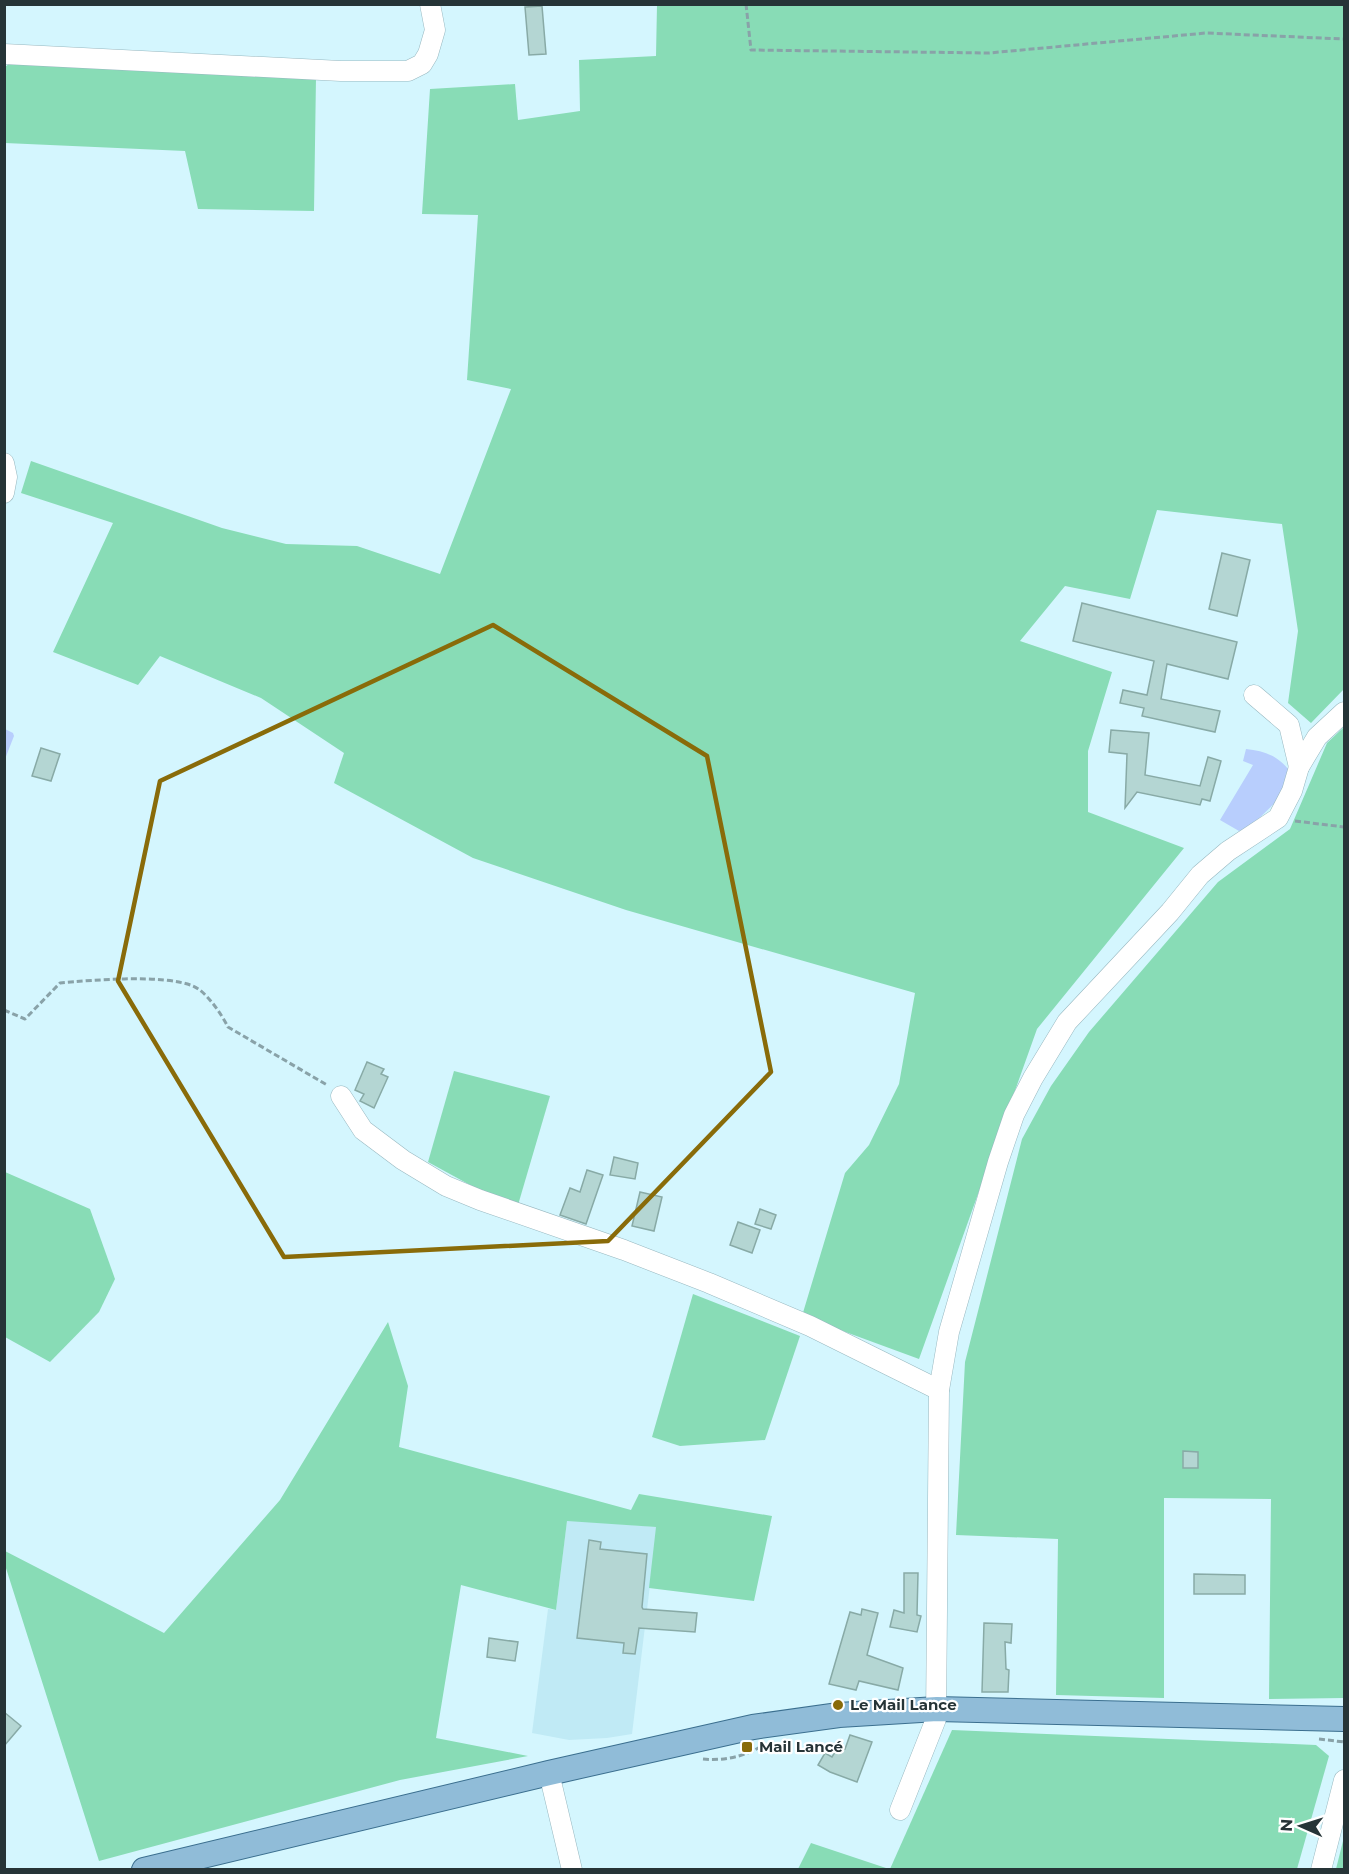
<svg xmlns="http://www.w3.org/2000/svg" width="1349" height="1874" viewBox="0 0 1349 1874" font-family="Montserrat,sans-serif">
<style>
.built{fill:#c0eaf5}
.green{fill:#88dcb6}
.water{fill:#b8cefd}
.building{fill:#b4d6d3;stroke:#88aaa6;stroke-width:1.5}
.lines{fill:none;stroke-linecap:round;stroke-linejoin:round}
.minor-casing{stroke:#98b8c0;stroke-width:21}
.major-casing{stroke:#3b6f8f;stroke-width:26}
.path{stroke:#89a2a8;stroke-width:3;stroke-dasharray:6 3;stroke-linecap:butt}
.minor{stroke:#fff;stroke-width:20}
.major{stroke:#90bcd8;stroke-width:24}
.marked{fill:none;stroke:#896b09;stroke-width:4.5;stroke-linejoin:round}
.poi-dot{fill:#896b09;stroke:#fff;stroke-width:2}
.labels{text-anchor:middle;stroke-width:4.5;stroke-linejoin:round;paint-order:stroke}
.poi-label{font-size:15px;font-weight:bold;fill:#263437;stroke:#fff;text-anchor:start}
</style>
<rect width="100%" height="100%" fill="#d4f6fe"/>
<path class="built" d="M567 1520 657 1527 632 1734 607 1738 569 1740 532 1733 548 1609 556 1610Z"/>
<g class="green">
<path d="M657 5H1344V689L1311 723 1288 703 1298 631 1282 524 1157 510 1130 599 1065 586 1020 641 1112 672 1088 751V812L1184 848 1037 1029 919 1359 802 1316 845 1173 869 1145 899 1084 915 993 626 910 473 858 334 783 344 753 261 698 160 656 138 685 53 652 113 523 21 493 31 461 222 528 286 544 357 546 440 574 511 389 467 380 478 215 422 214 430 89 515 84 518 120 580 111 579 60 656 56Z"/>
<path d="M10 63 316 77 314 211 198 209 185 151 5 143V67Z"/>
<path d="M1344 727V1698L1269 1699 1271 1499 1164 1498V1698L1056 1695 1058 1539 956 1535 965 1362 1022 1139 1051 1086 1089 1032 1218 882 1290 829 1327 743Z"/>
<path d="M454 1071 550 1096 518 1205 481 1191 428 1162Z"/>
<path d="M5 1172 90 1209 115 1279 99 1312 50 1362 5 1337Z"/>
<path d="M693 1294 800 1336 765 1440 680 1446 652 1437Z"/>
<path d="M388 1322 408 1386 399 1447 631 1510 639 1494 772 1516 754 1601 649 1588 656 1527 567 1521 556 1610 461 1585 436 1738 528 1756 400 1780 99 1861 5 1565V1551L164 1633 280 1500Z"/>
<path d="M952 1730 1316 1745 1329 1756 1297 1869H890Z"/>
<path d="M1344 1837V1869H1336Z"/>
<path d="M811 1843 889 1869H798Z"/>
</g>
<g class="water">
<path d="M5 729 13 733 14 736 5 759Z"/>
<path d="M1246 749C1264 751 1277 755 1289 770L1284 794 1250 827 1239 831 1220 820 1253 765 1243 761Z"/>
</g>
<g class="building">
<path d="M542 6 546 54 529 55 525 7Z"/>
<path d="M1222 553 1250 560 1237 616 1209 609Z"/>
<path d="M1082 603 1237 642 1228 679 1167 664 1161 699 1220 711 1215 732 1142 716 1144 708 1120 703 1123 690 1147 695 1154 661 1073 641Z"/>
<path d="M1111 730 1149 733 1145 775 1200 786 1208 757 1221 761 1210 801 1202 799 1200 805 1137 792 1125 808 1127 754 1109 752Z"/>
<path d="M41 748 60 754 51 781 32 776Z"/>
<path d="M367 1062 384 1069 381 1074 388 1077 374 1108 360 1101 364 1094 355 1090Z"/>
<path d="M614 1157 638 1163 635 1179 610 1175Z"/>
<path d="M587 1170 603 1175 586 1224 560 1215 570 1188 580 1192Z"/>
<path d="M640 1192 662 1197 654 1231 632 1226Z"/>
<path d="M760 1209 776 1215 771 1229 755 1224Z"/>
<path d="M738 1222 760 1230 752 1253 730 1245Z"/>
<path d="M1183 1451 1198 1452V1468H1183Z"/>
<path d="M589 1540 601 1542 600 1549 647 1554 642 1607 643 1609 697 1613 695 1632 639 1628 635 1654 623 1653 624 1643 577 1638Z"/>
<path d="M904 1573H918L917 1615 921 1616 917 1632 890 1627 894 1610 904 1613Z"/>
<path d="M1194 1574 1245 1575V1594H1194Z"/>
<path d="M862 1609 878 1613 867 1655 903 1668 898 1690 859 1681 856 1690 829 1684 850 1612 861 1615Z"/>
<path d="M984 1623 1012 1624 1011 1643 1005 1642 1006 1669 1009 1670 1008 1692H982Z"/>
<path d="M489 1638 518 1642 515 1661 487 1657Z"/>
<path d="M4 1712 21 1726 4 1746Z"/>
<path d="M850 1735 872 1742 857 1782 830 1772 818 1765 825 1753 832 1757 838 1747 845 1749Z"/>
</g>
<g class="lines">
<defs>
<g id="minor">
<path d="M4 54 341 71H408L422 64 428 54 435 30 430 4"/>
<path d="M4 463 7 477 4 493"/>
<path d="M1254 695 1289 725 1299 767"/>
<path d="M341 1096 363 1130 403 1160 446 1186 480 1200 624 1250 709 1283 810 1326 939 1390"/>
<path d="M549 1773 572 1870"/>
<path d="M900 1810 936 1719 939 1390 949 1332 998 1162 1014 1115 1033 1078 1067 1022 1170 912 1200 875 1228 851 1278 818 1292 791 1299 767 1317 737 1344 712"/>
<path d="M1321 1870 1344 1780"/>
</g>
<path id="major" d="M144 1870 549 1773 753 1727 839 1715 937 1709 1344 1719"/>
</defs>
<use href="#minor" class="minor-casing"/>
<use href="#major" class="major-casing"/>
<g class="path">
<path d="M746 4 751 50 989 53 1206 33 1344 39"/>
<path d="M1295 821 1344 827"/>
<path d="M4 1010 25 1019 60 983C93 980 163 974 193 986 206 991 222 1015 228 1027L327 1085"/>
<path d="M1319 1739 1344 1742"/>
<path d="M703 1759C722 1761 743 1757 760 1747"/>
</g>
<use href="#minor" class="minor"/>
<use href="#major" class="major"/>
</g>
<path class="marked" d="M493 625 707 756 771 1072 608 1241 284 1257 118 981 160 781Z"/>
<g class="poi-dot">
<circle cx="838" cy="1705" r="6"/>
<rect x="741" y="1741" width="12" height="12" rx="3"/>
</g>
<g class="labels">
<g class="poi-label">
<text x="850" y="1710">Le Mail Lance</text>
<text x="759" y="1752">Mail Lancé</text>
</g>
</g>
<rect width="1349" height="1874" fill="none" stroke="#263437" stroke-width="12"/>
<g transform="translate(1301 1826) rotate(273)" stroke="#ffffff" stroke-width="4.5" paint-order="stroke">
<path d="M0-4.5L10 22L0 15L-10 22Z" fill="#263437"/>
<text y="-9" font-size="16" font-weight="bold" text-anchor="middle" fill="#263437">N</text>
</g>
</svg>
